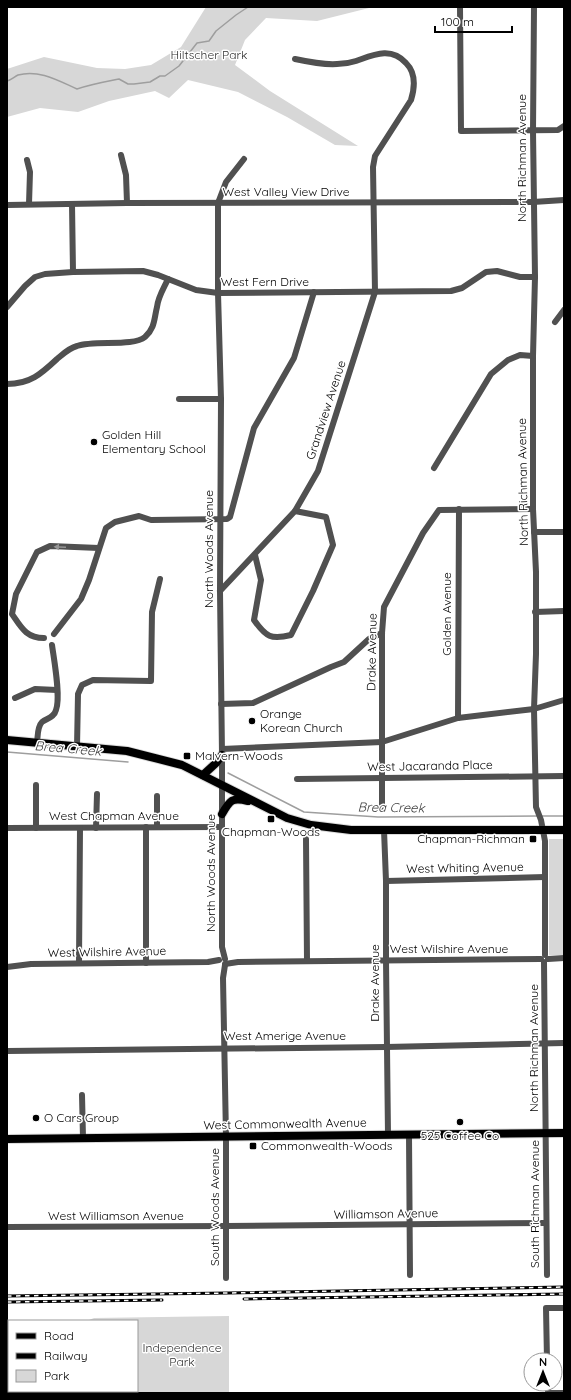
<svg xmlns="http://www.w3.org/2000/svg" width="571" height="1400" viewBox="0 0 571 1400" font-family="Quicksand,sans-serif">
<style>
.green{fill:#d7d7d7}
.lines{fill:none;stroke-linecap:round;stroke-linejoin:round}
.stream{stroke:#9e9e9e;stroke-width:1.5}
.major-casing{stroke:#dbdbdb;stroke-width:10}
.minor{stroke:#505050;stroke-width:6}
.major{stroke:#000;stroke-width:8}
.rail-casing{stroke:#000;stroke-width:3}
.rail{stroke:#fff;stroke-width:1.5;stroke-dasharray:4.5;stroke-linecap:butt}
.oneway{fill:#969696}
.poi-dot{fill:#000;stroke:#fff;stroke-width:1.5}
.labels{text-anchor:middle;stroke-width:3;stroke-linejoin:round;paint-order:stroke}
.park-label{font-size:12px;fill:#2e2e2e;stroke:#fff}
.street-label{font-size:12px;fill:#000;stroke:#fff}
.poi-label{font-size:12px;fill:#000;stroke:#fff;text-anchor:start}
.water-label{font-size:13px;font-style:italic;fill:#3f3f3f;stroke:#fff}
</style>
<rect width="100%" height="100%" fill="#fff"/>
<g class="green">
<path d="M206 7H373L317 21 266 18 245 40 235 65 270 91 358 146 335 145 287 117 238 92 188 80 169 98 155 91 109 101 78 112 40 108 7 117V69L44 57 97 68 125 69 151 65 181 47Z"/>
<rect x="549" y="839" width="15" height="116"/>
<path d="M229 1316V1393H38V1391H137V1321H77L89 1320 94 1318Z"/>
</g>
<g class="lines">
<g class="stream">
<path d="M7 81C11 80 14 77 18 75 39 69 59 81 77 89 92 84 104 82 119 79L128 84H134L150 82 160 76H165L179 66 197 43 209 41 216 31 236 15 248 7"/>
<path d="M7 752 128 762"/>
<path d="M228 773 304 812 378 817 538 816"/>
<path d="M542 816H564"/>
</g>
<defs>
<g id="major">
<path d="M7 740 127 751 182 765 287 818 311 825 351 830H564"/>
<path d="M203 775 216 763 222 755"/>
<path d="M222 814C230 800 232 797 248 801"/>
<path d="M7 1139 564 1133"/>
</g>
</defs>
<use href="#major" class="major-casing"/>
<g class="minor">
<path d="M460 7 461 131 558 130 564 126"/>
<path d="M534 7 533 131 535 277 533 356V509L536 572V654L534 709 536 807 541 820 545 841V955"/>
<path d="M121 155 126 175 127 203"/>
<path d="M27 160 30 172 29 204"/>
<path d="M72 204 73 272"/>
<path d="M7 205 127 203 533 202 564 200"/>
<path d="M7 307 25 286 35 277 45 274 73 272 143 271 158 275 196 290 218 293 451 291 462 288 486 272 497 271 520 277H535"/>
<path d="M555 322 564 310"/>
<path d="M7 384C30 384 41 374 57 359 63 354 69 348 77 346 95 340 133 347 145 337 155 328 154 319 157 307 158 297 164 288 168 279"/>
<path d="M179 399H221"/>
<path d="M434 468 491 374 508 360 520 355 533 356"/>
<path d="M534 532H564"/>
<path d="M255 555 261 580 254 620C266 637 271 640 291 635L313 591 333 545 326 517 295 511"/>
<path d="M220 591 295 511 318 471 375 292 373 167 375 156 411 100C415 87 416 73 406 63 391 46 373 55 356 61 350 63 343 64 337 64 323 65 309 62 295 59"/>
<path d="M535 612 564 611"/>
<path d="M54 634 81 599 89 580 106 528 115 522 139 516 151 520 227 519 230 517 254 428 294 358 314 292"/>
<path d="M44 638C26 638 21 627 12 614L16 594 37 552 50 546 99 548"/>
<path d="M15 698 35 689 57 690"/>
<path d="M221 704 253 703 331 667 344 662 369 639 382 633"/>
<path d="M458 718 459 509"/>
<path d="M37 743C38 736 37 727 42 722 47 718 54 718 56 710 61 697 54 660 52 645"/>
<path d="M77 747 78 694 82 685 93 680 151 681 152 612 160 579"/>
<path d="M222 749 382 742 458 718 534 709 564 700"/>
<path d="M297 779 564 776"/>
<path d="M36 785V828"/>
<path d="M157 796V827"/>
<path d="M382 809V633L384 607 423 533 439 510 533 509"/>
<path d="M7 828 222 827"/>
<path d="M96 828 97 794"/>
<path d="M384 830 386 881V960L388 1135"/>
<path d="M306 839 307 961"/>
<path d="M386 881 545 877"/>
<path d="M225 959 222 947V755L220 591 221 399 218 293V203L226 182 244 159"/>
<path d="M548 959 564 958"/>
<path d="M544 962 547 1275"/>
<path d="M79 963 80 828"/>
<path d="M146 963V827"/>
<path d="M225 964 238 962 541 959"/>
<path d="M225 965 223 978 226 1137V1278"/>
<path d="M7 967 31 964 208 962 219 960"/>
<path d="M7 1051 386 1047 564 1043"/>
<path d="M82 1095 83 1138"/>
<path d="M409 1135 410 1275"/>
<path d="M7 1227 226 1226 546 1223"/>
<path d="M547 1360 546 1308H564"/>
<path d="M548 1384V1393"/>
<path d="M548 1393H564"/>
</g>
<use href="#major" class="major"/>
<defs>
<g id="rail">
<path d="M7 1296 228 1293 564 1287"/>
<path d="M244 1299 564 1294"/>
<path d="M7 1302 162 1300"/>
</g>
</defs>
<use href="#rail" class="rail-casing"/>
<use href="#rail" class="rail"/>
</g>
<defs><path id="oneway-solid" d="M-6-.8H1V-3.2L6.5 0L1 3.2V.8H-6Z"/></defs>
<use class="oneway" href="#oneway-solid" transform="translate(60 547) rotate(-178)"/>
<g class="poi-dot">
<circle cx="94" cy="442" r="4"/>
<circle cx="252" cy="721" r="4"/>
<rect x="183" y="752" width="8" height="8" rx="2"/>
<rect x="267" y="815" width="8" height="8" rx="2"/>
<rect x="529" y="835" width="8" height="8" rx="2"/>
<circle cx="36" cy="1118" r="4"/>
<circle cx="460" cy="1122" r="4"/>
<rect x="249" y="1142" width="8" height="8" rx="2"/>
</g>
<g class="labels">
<g class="park-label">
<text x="209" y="59">Hiltscher Park</text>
<text x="182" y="1352">Independence<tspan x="182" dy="14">Park</tspan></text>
</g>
<g class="street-label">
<text transform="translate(522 158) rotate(-90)" y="4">North Richman Avenue</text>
<text x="286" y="196">West Valley View Drive</text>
<text x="265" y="286">West Fern Drive</text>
<text transform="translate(326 410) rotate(-72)" y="4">Grandview Avenue</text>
<text transform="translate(523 482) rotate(-91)" y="4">North Richman Avenue</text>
<text transform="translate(209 549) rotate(-90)" y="4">North Woods Avenue</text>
<text transform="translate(447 614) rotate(-90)" y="4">Golden Avenue</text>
<text transform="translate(372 652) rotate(-89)" y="4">Drake Avenue</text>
<text transform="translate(430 766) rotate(-1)" y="4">West Jacaranda Place</text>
<text x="114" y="820">West Chapman Avenue</text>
<text transform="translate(465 868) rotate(-1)" y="4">West Whiting Avenue</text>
<text transform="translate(211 873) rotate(-90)" y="4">North Woods Avenue</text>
<text x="449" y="953">West Wilshire Avenue</text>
<text transform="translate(107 952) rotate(-1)" y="4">West Wilshire Avenue</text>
<text transform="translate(375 983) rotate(-90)" y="4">Drake Avenue</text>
<text x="285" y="1040">West Amerige Avenue</text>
<text transform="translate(534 1048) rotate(-90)" y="4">North Richman Avenue</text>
<text transform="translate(285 1124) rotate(-1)" y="4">West Commonwealth Avenue</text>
<text transform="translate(535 1204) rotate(-90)" y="4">South Richman Avenue</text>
<text transform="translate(215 1207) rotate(-90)" y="4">South Woods Avenue</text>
<text transform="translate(386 1214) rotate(-1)" y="4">Williamson Avenue</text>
<text x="116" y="1220">West Williamson Avenue</text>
</g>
<g class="poi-label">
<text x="102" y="439">Golden Hill<tspan x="102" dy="14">Elementary School</tspan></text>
<text x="260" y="718">Orange<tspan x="260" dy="14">Korean Church</tspan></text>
<text x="195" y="760">Malvern-Woods</text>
<text x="271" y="836" text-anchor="middle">Chapman-Woods</text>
<text x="525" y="843" text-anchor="end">Chapman-Richman</text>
<text x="44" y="1122">O Cars Group</text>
<text x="460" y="1140" text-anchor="middle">525 Coffee Co</text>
<text x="261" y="1150">Commonwealth-Woods</text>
</g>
<g class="water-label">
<text transform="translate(68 748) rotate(5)" y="5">Brea Creek</text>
<text transform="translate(391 807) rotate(1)" y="5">Brea Creek</text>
</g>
</g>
<rect width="571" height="1400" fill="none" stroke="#000000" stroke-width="16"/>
<rect x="8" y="1320" width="130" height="72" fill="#ffffff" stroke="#999999"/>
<rect x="16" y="1333" width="20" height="6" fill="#000000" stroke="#999999"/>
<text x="44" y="1340" font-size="12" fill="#000000">Road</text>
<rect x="16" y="1353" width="20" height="6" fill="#000000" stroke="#999999"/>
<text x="44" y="1360" font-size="12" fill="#000000">Railway</text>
<rect x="16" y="1370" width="20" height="12" fill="#d7d7d7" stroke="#999999"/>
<text x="44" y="1380" font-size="12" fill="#000000">Park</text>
<g transform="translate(543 1372)"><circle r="19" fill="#ffffff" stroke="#999999"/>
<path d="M0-3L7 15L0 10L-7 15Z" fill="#000000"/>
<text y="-6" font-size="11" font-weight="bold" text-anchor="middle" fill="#000000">N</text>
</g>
<path d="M435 26v6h77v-6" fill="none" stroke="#000000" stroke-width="2"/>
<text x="441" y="26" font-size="12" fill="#000000" stroke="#ffffff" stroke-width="3" paint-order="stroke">100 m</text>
</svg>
